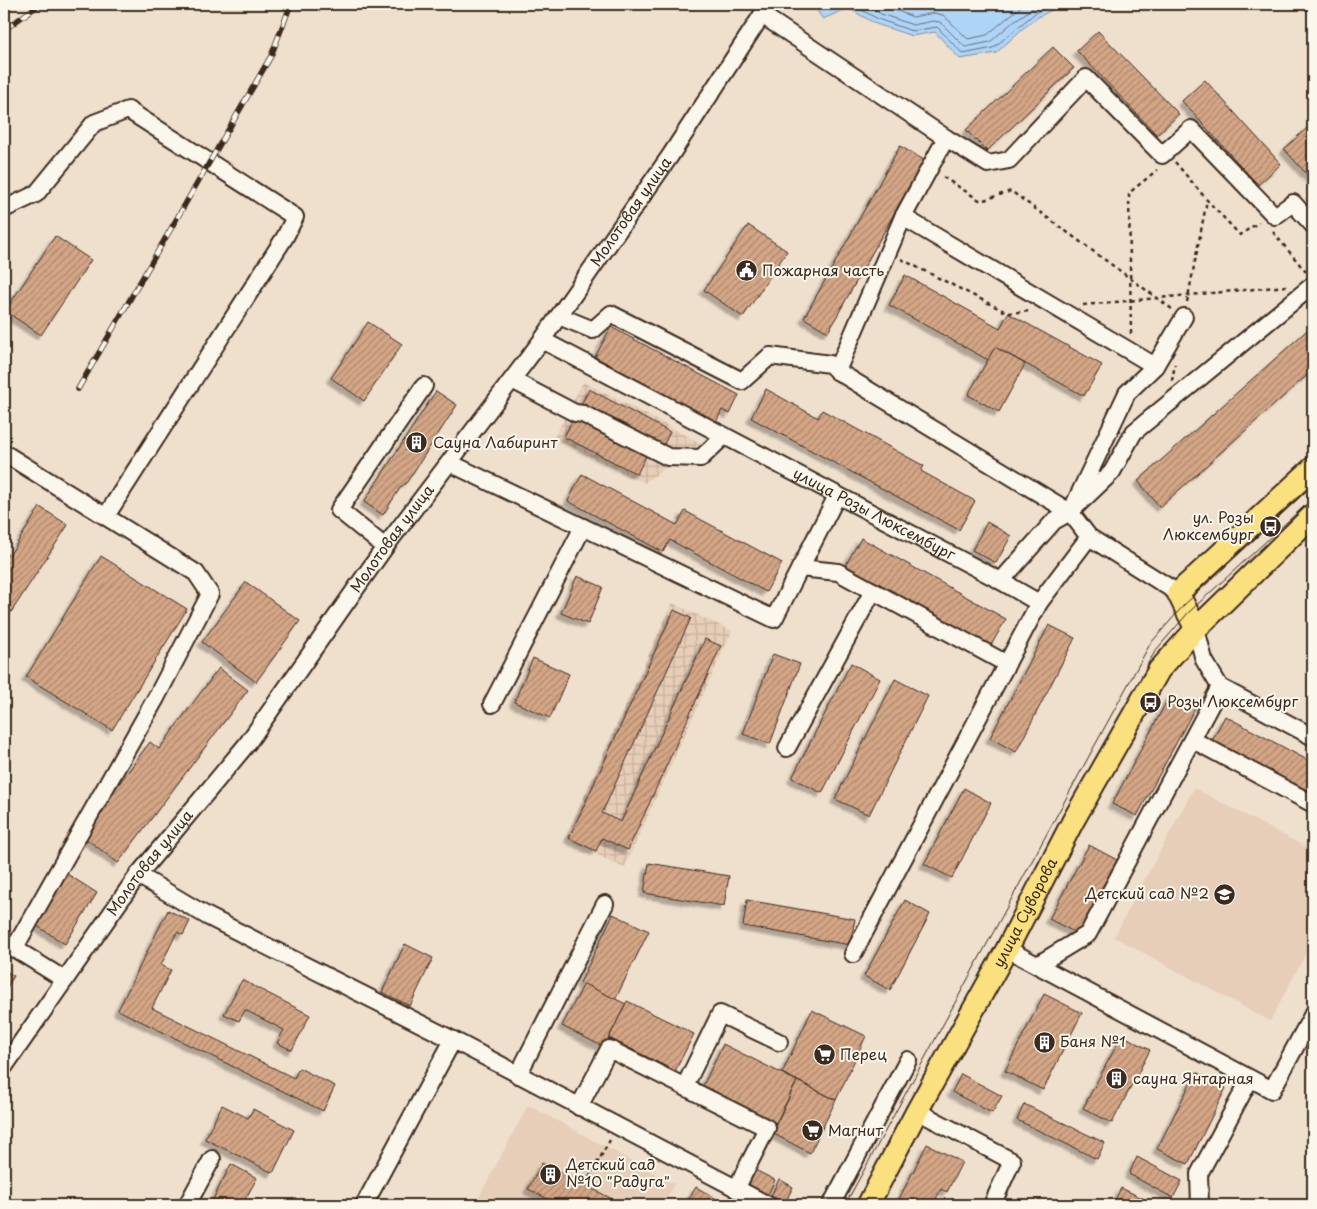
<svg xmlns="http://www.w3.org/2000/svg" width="1317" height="1209" viewBox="0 0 1317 1209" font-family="'Playpen Sans',sans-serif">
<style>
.built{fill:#e7ceb8}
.industrial{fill:url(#industrial-grid)}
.water{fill:#aed4f8;stroke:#8090a1}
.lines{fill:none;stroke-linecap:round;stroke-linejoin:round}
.shore{stroke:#696e75;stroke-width:1}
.building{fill:url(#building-hatch);stroke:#3b2a1e;filter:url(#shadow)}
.minor-casing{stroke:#3b2a1e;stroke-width:20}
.major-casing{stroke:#3b2a1e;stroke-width:25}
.path{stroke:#3b2a1e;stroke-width:2.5;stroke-dasharray:4 4;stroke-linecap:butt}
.minor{stroke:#fbf7ec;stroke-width:16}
.major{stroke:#fbe080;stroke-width:21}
.tram{stroke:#3b2a1e;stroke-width:1}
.rail-casing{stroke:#3b2a1e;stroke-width:5.5}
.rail{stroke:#fbf7ec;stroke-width:4;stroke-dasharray:11;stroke-linecap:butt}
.labels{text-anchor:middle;stroke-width:4;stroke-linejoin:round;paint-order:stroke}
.street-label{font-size:15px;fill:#3b2a1e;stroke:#fbf7ec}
.poi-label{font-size:15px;fill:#3b2a1e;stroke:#fbf7ec;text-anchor:start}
</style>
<defs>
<pattern id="industrial-grid" width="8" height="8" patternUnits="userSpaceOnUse" patternTransform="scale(1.25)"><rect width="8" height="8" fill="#e7ceb8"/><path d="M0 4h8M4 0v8" fill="none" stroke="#c7b19e"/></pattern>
<pattern id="building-hatch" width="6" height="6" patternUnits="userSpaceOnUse" patternTransform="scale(1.25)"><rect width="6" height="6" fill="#d4a686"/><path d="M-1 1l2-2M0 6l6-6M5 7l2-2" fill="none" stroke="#ad876d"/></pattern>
<filter id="shadow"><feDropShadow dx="-4.5" dy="4.5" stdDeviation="1" flood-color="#0004"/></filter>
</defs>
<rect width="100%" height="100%" fill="#efdfcd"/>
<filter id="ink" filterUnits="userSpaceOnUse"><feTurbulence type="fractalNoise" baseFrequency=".02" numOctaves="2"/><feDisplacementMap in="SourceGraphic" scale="10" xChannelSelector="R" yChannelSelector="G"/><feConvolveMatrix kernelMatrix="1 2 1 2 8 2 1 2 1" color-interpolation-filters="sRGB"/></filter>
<g filter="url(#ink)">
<g class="built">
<path d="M1194 788 1313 851V940L1270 1021 1114 937Z"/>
<path d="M528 1105 674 1184 663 1205H475Z"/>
</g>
<g class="industrial">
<path d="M583 382 701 443 644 483 554 438Z"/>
<path d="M672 603 732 631 624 868 565 839Z"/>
</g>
<path class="water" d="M812 4H1059L1054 9 1038 17 1021 30 996 53 960 59 935 32 912 36 876 24 848 8 823 19Z"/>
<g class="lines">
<g class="shore">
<path d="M851 4 878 19 912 31 937 27 963 54 993 48 1035 13 1052 4"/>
<path d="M863 4 881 14 913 25 933 21 940 22 965 47 990 42 1014 21 1039 4"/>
<path d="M879 4 913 17 934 13 943 15 968 39 987 35 1024 4"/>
</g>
</g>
<g class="building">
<path d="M1098 31 1179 114 1157 135 1077 51Z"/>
<path d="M1053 47 1074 68 987 151 966 130Z"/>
<path d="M1205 80 1281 164 1258 185 1182 101Z"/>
<path d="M1308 127 1313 133V181L1284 149Z"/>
<path d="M900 146 924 160 828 332 804 318Z"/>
<path d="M748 225 787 251 743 317 704 290Z"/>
<path d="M55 236 91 260 41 335 5 311Z"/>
<path d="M905 275 1000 328 1008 313 1102 365 1084 396 995 347 988 360 889 305Z"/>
<path d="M368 322 402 344 364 401 331 378Z"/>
<path d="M1313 325V370L1160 507 1138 481Z"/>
<path d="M611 327 739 395 730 414 722 410 716 422 595 357Z"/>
<path d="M995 347 1025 364 999 412 968 395Z"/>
<path d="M589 389 670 432 663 446 582 403Z"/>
<path d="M766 389 818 418 822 410 924 466 921 471 975 501 959 530 751 418Z"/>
<path d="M436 391 457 405 407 482 400 488 383 515 364 502Z"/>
<path d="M573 419 646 456 637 474 564 437Z"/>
<path d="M582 474 677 525 685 511 782 563 766 592 670 540 663 552 568 501Z"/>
<path d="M40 507 68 525 4 623V552L9 556Z"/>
<path d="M987 522 1011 536 996 563 972 550Z"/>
<path d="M861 538 1006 619 990 647 845 566Z"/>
<path d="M101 556 187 609 112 730 26 677Z"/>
<path d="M577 576 603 587 588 624 561 613Z"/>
<path d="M246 582 300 621 256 682 202 642Z"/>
<path d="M674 610 691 618 602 813 621 822 705 639 721 646 628 850 602 838 596 851 569 838Z"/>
<path d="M1049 625 1075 638 1016 752 990 738Z"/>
<path d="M773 654 800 664 770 744 743 734Z"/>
<path d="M533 658 569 674 550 718 514 702Z"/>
<path d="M851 663 880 679 822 793 792 778Z"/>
<path d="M219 668 248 690 118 863 81 835 150 742 159 749Z"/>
<path d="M895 679 928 696 869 815 835 799Z"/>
<path d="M1170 695 1195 708 1137 816 1112 804Z"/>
<path d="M1225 716 1313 763V797L1211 743Z"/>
<path d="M964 788 991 803 952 878 924 864Z"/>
<path d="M1089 845 1117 860 1078 934 1049 919Z"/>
<path d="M649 863 729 876 724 906 644 893Z"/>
<path d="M64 872 97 893 65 944 31 922Z"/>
<path d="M747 900 855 919 850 945 743 926Z"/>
<path d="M905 900 930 914 890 990 864 976Z"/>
<path d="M168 910 190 921 183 935 177 932 161 965 171 970 152 1008 294 1078 299 1068 335 1086 323 1111 118 1010Z"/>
<path d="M613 914 649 931 615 1000 580 983Z"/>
<path d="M405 944 433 958 410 1006 382 992Z"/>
<path d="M4 970 14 976 4 992Z"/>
<path d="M242 980 310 1015 292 1050 277 1043 284 1030 245 1010 239 1021 224 1014Z"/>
<path d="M584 984 626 1004 604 1047 562 1026Z"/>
<path d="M1044 994 1082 1013 1043 1090 1005 1071Z"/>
<path d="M627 1001 694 1034 675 1071 609 1038Z"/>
<path d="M812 1010 866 1036 836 1100 782 1073Z"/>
<path d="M1122 1035 1150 1050 1112 1123 1083 1108Z"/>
<path d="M723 1044 797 1081 776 1123 703 1086Z"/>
<path d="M1196 1072 1226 1088 1188 1164 1157 1149Z"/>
<path d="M961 1074 1002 1096 992 1113 952 1092Z"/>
<path d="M797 1081 836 1100 810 1153 772 1133Z"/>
<path d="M1024 1104 1105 1143 1097 1159 1017 1120Z"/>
<path d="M222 1105 248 1118 253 1109 294 1130 273 1173 205 1139Z"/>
<path d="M927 1144 962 1162 947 1192 941 1189 933 1205H896Z"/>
<path d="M1137 1157 1182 1181 1173 1198 1129 1174Z"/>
<path d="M542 1163 585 1185 624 1205H560L528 1189Z"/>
<path d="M231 1164 257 1178 242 1205H210Z"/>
<path d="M751 1168 775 1180 766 1199 742 1187Z"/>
<path d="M779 1179 793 1187 785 1203 771 1196Z"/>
<path d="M696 1187 727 1205H685Z"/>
<path d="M1121 1188 1157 1205H1121L1114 1202Z"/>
</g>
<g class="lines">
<defs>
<g id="minor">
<path d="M762 15 946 138 903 217 837 371 1070 512 1089 537"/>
<path d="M946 138 988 164 1009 160 1086 78 1162 155 1191 129 1275 216 1293 203 1313 225"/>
<path d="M4 209 36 194 94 123 128 110 295 217 285 237 106 516"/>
<path d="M903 217 1155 366"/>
<path d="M559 316 593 330 611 314 742 381 770 356 830 364 837 371"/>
<path id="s1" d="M542 340 1001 581 1039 603"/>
<path d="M512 380 575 413 583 414 668 457 701 458 724 436"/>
<path d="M4 453 196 573 210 594 156 698 14 949"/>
<path d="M450 463 774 619 837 496"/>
<path d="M1075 503 1127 393 1155 366 1184 317"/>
<path d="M385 547 339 510 424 386"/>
<path d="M800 568 838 572 1007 664"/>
<path d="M1001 581 1054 521 1070 512 1112 472 1134 432 1313 285"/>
<path d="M1196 629 1204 660 1220 687 1313 737"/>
<path d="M492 704 583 527"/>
<path d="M1193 740 1313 804"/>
<path d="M787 748 873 591"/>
<path d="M138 875 207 916 453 1040 768 1205"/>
<path d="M4 942 65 980"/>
<path d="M1007 949 1272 1090 1313 1014"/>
<path d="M853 954 1039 603 1089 537 1178 593"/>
<path d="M1037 965 1088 934 1220 687"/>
<path id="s2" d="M4 1067 138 875 247 744 385 547 542 340 670 156 762 15 771 4"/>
<path d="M518 1075 605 904"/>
<path d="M685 1086 720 1014 779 1042"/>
<path d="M579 1107 609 1049 767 1128 736 1189"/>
<path d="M917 1111 1012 1161 992 1205"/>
<path d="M187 1205 212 1159"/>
<path d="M364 1205 453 1040"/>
<path d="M831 1205 908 1060"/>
<path d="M1200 1205 1199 1174 1250 1079"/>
</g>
<g id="major">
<path d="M1196 629 1178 593 1313 468"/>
<path id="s3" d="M868 1205 917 1111 1007 949 1073 821 1159 670 1196 629 1313 515"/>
</g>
</defs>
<use href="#minor" class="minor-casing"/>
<use href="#major" class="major-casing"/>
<g class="path">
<path d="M1175 162 1207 200 1240 235 1259 222"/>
<path d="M943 177 981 201 1011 191 1172 309"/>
<path d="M1273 232 1306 272"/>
<path d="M901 259 1008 313 1031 311"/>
<path d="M1187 302 1207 200"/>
<path d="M1083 305 1287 286"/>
<path d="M1131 334 1129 193 1157 170"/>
<path d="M1172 381 1175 364"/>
<path d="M585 1185 610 1140"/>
</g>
<use href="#minor" class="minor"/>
<use href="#major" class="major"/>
<g class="tram">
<path d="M1147 665 1156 650 1188 613 1313 498"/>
<path d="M845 1205 1150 644 1184 605 1313 485"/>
</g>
<defs>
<g id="rail">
<path d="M4 30 40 4"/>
<path d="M78 389 271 56 291 4"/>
</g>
</defs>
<use href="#rail" class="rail-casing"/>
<use href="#rail" class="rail"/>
</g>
</g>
<defs>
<symbol id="civic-disc" viewBox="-11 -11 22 22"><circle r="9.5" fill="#3b2a1e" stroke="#fbf7ec"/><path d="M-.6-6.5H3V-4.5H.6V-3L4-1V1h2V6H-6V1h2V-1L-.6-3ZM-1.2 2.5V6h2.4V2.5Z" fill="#fff"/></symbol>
<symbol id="building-disc" viewBox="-11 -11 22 22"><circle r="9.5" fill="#3b2a1e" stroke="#fbf7ec"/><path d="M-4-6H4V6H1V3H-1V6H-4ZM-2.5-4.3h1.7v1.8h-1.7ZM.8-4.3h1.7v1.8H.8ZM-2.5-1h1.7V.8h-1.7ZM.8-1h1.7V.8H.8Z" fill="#fff"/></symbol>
<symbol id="bus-disc" viewBox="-11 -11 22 22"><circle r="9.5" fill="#3b2a1e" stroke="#fbf7ec"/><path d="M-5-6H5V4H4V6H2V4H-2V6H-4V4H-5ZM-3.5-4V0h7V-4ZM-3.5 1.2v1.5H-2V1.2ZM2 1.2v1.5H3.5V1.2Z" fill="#fff"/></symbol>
<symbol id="school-disc" viewBox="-11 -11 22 22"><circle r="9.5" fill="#3b2a1e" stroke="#fbf7ec"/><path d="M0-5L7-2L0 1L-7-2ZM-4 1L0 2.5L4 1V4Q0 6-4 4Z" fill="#fff"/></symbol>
<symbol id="supermarket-disc" viewBox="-11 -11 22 22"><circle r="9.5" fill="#3b2a1e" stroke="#fbf7ec"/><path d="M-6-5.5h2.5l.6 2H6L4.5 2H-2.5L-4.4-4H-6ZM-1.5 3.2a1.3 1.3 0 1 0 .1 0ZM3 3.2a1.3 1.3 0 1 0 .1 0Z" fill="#fff"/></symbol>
</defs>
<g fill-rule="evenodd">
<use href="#civic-disc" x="734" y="258" width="25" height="25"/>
<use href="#building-disc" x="404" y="430" width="25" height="25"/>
<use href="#bus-disc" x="1258" y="514" width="25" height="25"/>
<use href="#bus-disc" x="1138" y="690" width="25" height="25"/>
<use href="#school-disc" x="1212" y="882" width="25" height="25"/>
<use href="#building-disc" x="1032" y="1030" width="25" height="25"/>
<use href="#supermarket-disc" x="812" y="1042" width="25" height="25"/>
<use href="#building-disc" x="1104" y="1066" width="25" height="25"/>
<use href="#supermarket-disc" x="800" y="1118" width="25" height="25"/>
<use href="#building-disc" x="538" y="1162" width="25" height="25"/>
</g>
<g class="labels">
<g class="street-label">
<text dy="5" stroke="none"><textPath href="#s2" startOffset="1061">Молотовая улица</textPath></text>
<text dy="5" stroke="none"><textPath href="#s1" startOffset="375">улица Розы Люксембург</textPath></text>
<text dy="5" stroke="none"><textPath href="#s2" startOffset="656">Молотовая улица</textPath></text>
<text dy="5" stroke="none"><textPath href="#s2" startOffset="251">Молотовая улица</textPath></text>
<text dy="5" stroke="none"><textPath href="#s3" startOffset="332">улица Суворова</textPath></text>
</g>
<g class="poi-label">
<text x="762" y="276">Пожарная часть</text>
<text x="433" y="448">Сауна Лабиринт</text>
<text x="1254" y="523" text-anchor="end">ул. Розы<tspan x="1254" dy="17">Люксембург</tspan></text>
<text x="1167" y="707">Розы Люксембург</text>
<text x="1209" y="899" text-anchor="end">Детский сад №2</text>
<text x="1060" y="1047">Баня №1</text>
<text x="840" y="1060">Перец</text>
<text x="1133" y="1084">сауна Янтарная</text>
<text x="828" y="1136">Магнит</text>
<text x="566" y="1170">Детский сад<tspan x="566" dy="17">№10 "Радуга"</tspan></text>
</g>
</g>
<rect width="1317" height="1209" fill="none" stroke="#fbf7ec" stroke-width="20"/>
<rect x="10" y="10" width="1297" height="1189" fill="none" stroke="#3b2a1e" stroke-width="2" filter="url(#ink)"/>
</svg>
